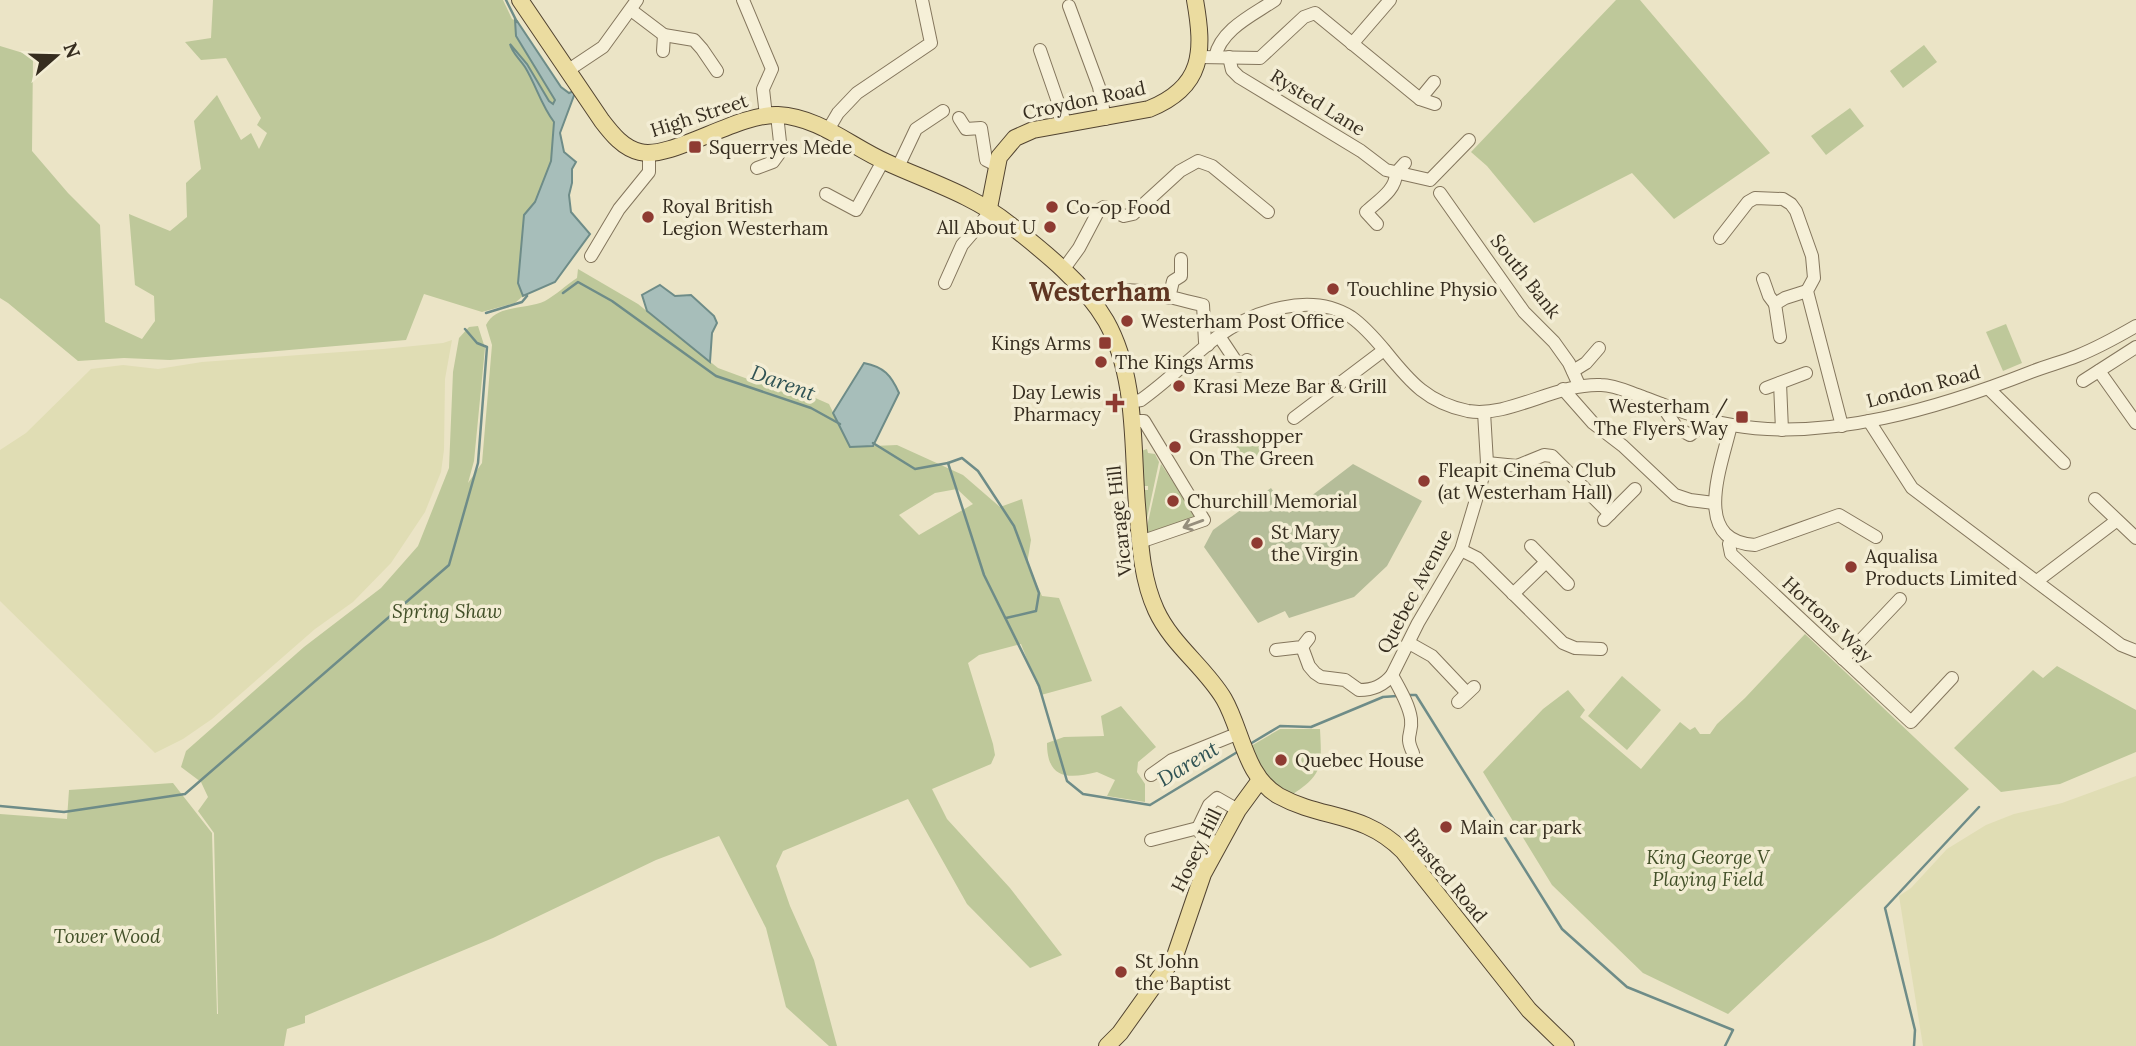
<svg xmlns="http://www.w3.org/2000/svg" width="2136" height="1046" viewBox="0 0 2136 1046" font-family="Lora,serif">
<style>
.farmland{fill:#e0ddb4}
.green{fill:#bec89a;fill-rule:evenodd}
.cemetery{fill:#b5bd99}
.water{fill:#a7beba;stroke:#6e8c88;stroke-width:2}
.lines{fill:none;stroke-linecap:round;stroke-linejoin:round}
.stream{stroke:#6e8c88;stroke-width:2.5}
.minor-casing{stroke:#84765d;stroke-width:14}
.major-casing{stroke:#524431;stroke-width:18}
.minor{stroke:#f6f0d8;stroke-width:12}
.major{stroke:#ebdca0;stroke-width:16}
.oneway{stroke:#968e7c}
.poi-dot{fill:#8e3b32;stroke:#f3edd4;stroke-width:2.5}
.labels{text-anchor:middle;stroke-width:7;stroke-linejoin:round;paint-order:stroke}
.street-label{font-size:19px;fill:#362d1f;stroke:#f3edd4}
.poi-label{font-size:19px;fill:#362d1f;stroke:#f3edd4;text-anchor:start}
.park-label{font-size:19px;font-style:italic;fill:#425028;stroke:#f3edd4}
.water-label{font-size:21px;font-style:italic;fill:#305354;stroke:#f3edd4}
.district-label{font-size:26px;font-weight:bold;fill:#5f3622;stroke:#f3edd4}
</style>
<rect width="100%" height="100%" fill="#ebe4c6"/>
<g class="farmland">
<path d="M452 340 445 379 444 450 441 472 425 512 391 563 353 602 315 629 212 719 183 739 155 753 0 601V450L26 433 91 369 123 365 158 369 202 362 383 349 443 343Z"/>
<path d="M2136 776V1046H1923L1899 896 1911 888 1947 849 1986 825 2014 814 2062 803Z"/>
</g>
<g class="green">
<path d="M213 0H503L512 19 517 21 561 87 569 93 576 90 560 132 564 152 550 165 535 202 524 215 518 283 523 296 515 303 482 312 424 294 406 340 170 360 124 358 78 361 8 303 0 298V46L33 56 32 151 68 193 100 225 105 322 142 339 155 321 154 296 135 285 129 214 170 231 187 217 186 183 201 169 194 121 217 95 241 140 251 133 259 149 267 133 257 125 261 118 226 58 201 60 185 42 211 38Z"/>
<path d="M1616 0H1640L1770 153 1674 219 1632 173 1534 223 1487 166 1471 152Z"/>
<path d="M1924 45 1937 62 1903 88 1890 71Z"/>
<path d="M1850 108 1864 126 1826 155 1811 136Z"/>
<path d="M578 269 638 304 718 368 796 397 795 389 829 404 850 447 897 445 963 475 1000 507 1022 499 1031 540 1027 564 1042 596 1059 598 1092 681 1041 695 1021 644 979 655 968 663 993 744 995 755 991 764 932 789 947 819 1010 888 1062 955 1030 968 967 904 908 799 783 851 776 866 790 906 814 960 837 1046H829L786 1007 766 928 719 836 656 860 493 938 305 1016V1023L287 1029 284 1046H0V814L67 819 69 790 173 783 212 833 217 1014H218L214 833 198 811 208 797 201 782 181 767 186 751 304 647 381 588 418 546 449 468 453 372 459 338 469 327 478 326 485 348 474 461 468 483 482 463 492 345 486 325C496 304 526 310 545 301 556 295 566 285 577 278ZM957 489 973 504 919 535 899 515 935 493Z"/>
<path d="M2006 324 2022 363 2003 371 1986 332Z"/>
<path d="M1260 431 1273 454 1246 467 1236 447Z"/>
<path d="M1147 449 1148 453 1155 454 1159 462 1146 523 1143 490H1148V486H1143L1138 452Z"/>
<path d="M1161 464 1193 512 1194 517 1149 535 1146 531Z"/>
<path d="M1805 634 1969 789 1728 1014 1643 973 1552 885 1483 772 1543 709 1568 690 1585 710 1580 717 1641 769 1680 722 1690 730 1695 727 1700 734H1710L1717 724 1745 698Z"/>
<path d="M2057 666 2136 710V752L2060 784 2001 792 1954 748 2033 670 2043 678Z"/>
<path d="M1622 676 1661 710 1627 750 1588 716Z"/>
<path d="M1121 706 1156 747 1138 762 1137 772 1145 784V802L1107 796 1115 780 1097 772C1069 779 1047 780 1047 743L1064 737 1104 736 1101 716Z"/>
<path d="M1280 729H1320C1322 767 1323 775 1290 796 1269 780 1261 770 1251 746Z"/>
</g>
<path class="cemetery" d="M1353 464 1422 501 1387 566 1354 597 1289 618 1285 611 1258 623 1204 547 1213 530 1271 488 1289 513Z"/>
<g class="water">
<path d="M515 20 517 21 561 87 569 93 576 90 560 133 564 152 576 162 572 169V183L569 195 571 212 590 234 555 282 523 296 518 283 524 215 535 202 551 161 554 122C541 105 536 85 525 67 520 59 512 53 510 44L527 64 549 101 553 104 555 100 516 36Z"/>
<path d="M660 285 675 296 691 295 714 316 717 323 712 333 710 362 647 311 642 295Z"/>
<path d="M864 363C884 367 891 375 899 393L873 446 850 447 833 413Z"/>
</g>
<g class="lines">
<g class="stream">
<path d="M506 0 517 22"/>
<path d="M563 293 578 282 612 301 716 376 811 408 840 424"/>
<path d="M486 313 522 302 527 296"/>
<path d="M873 443 915 469 948 463 984 575 1039 686 1067 781 1083 794 1150 805 1239 751"/>
<path d="M948 463 962 458 978 471 1014 526 1039 593 1036 611 1006 618"/>
<path d="M1407 695H1416L1562 929 1627 987 1733 1030 1725 1046"/>
<path d="M1250 744 1280 726 1311 727 1383 697 1397 696"/>
<path d="M0 806 64 812 185 794 449 565 478 463 487 347 477 343 465 329"/>
<path d="M1914 1046 1915 1030 1885 908 1979 807"/>
</g>
<defs>
<g id="minor">
<path d="M743 0 772 69 763 89 766 116"/>
<path d="M1069 6 1099 87 1105 119"/>
<path d="M631 10 664 35 694 40 702 49 717 71"/>
<path d="M1352 44 1390 0"/>
<path d="M1040 50 1066 125"/>
<path d="M663 51 664 35"/>
<path d="M1200 57 1260 58 1304 17 1315 13 1420 99 1435 104"/>
<path d="M1215 57C1221 29 1253 15 1275 0"/>
<path d="M1229 57 1232 70 1239 77 1361 151 1386 170 1430 180 1469 140"/>
<path d="M567 71 603 47 637 0"/>
<path d="M1420 99 1434 82"/>
<path d="M959 118 966 129 981 128 986 160 996 165"/>
<path d="M828 130 838 113 857 93 931 43 922 0"/>
<path d="M898 167 916 129 943 111"/>
<path d="M757 168 773 162 781 151 777 115"/>
<path d="M1440 193 1524 312 1554 342 1569 363 1579 385"/>
<path d="M826 194 856 210 883 161"/>
<path d="M1377 224 1366 212C1379 200 1396 190 1396 173L1405 163"/>
<path d="M1720 238 1748 202 1755 198 1783 199 1791 204 1796 211 1812 256 1814 278 1807 291 1842 426"/>
<path d="M591 256 619 209 649 172V153"/>
<path d="M1063 270 1079 248 1099 210 1104 207 1124 216 1133 214 1180 171 1198 161 1212 166 1268 212"/>
<path d="M1763 279 1769 296 1775 304"/>
<path d="M945 283 962 245 992 210"/>
<path d="M1169 298 1173 281 1181 276V259"/>
<path d="M1091 301C1125 278 1167 298 1203 305L1205 342 1208 345"/>
<path d="M1219 336 1239 366 1247 360"/>
<path d="M1780 337 1775 304 1785 298 1807 291"/>
<path d="M1573 371 1586 363 1599 348"/>
<path d="M2099 371 2136 423"/>
<path d="M2083 381 2136 347"/>
<path d="M1780 383 1782 430"/>
<path d="M1766 388 1806 373"/>
<path d="M1563 389 1593 423 1623 446 1675 495 1690 500 1714 503"/>
<path d="M1989 389 2064 463"/>
<path d="M1130 402 1141 400C1168 381 1191 357 1217 337 1253 311 1310 291 1351 317 1364 326 1376 340 1386 352 1410 382 1428 403 1468 411 1509 418 1556 383 1601 385 1616 385 1630 393 1643 397 1672 408 1701 420 1732 425 1828 442 1942 407 2031 372 2046 366 2062 362 2077 356 2097 348 2117 337 2136 326"/>
<path d="M1661 404 1677 428 1690 435 1708 420"/>
<path d="M1294 418 1384 350"/>
<path d="M1131 421H1144L1204 520 1140 542"/>
<path d="M1869 421 1912 488 2121 645 2136 651"/>
<path d="M1731 425C1722 465 1690 541 1755 545L1839 515 1876 537"/>
<path d="M1487 463 1517 466 1544 455 1552 456 1610 514"/>
<path d="M2095 499 2136 538"/>
<path d="M1604 520 1635 489"/>
<path d="M1731 539 1729 544 1731 554 1911 722 1952 678"/>
<path d="M1531 546 1568 584"/>
<path d="M1461 550 1477 558 1563 643 1575 648 1601 649"/>
<path d="M2037 581 2116 521"/>
<path d="M1513 594 1546 562"/>
<path d="M1409 643 1432 656 1467 693"/>
<path d="M1302 647 1309 666 1315 673 1321 677 1345 680 1359 690C1373 690 1383 686 1392 675L1418 623 1461 550 1487 463 1484 412"/>
<path d="M1276 650 1302 647 1309 638"/>
<path d="M1843 659 1900 599"/>
<path d="M1392 675C1399 688 1409 704 1411 719 1413 735 1404 734 1413 753"/>
<path d="M1458 702 1474 687"/>
<path d="M1151 775 1172 760 1239 733"/>
<path d="M1151 840 1198 828"/>
<path d="M1220 846 1201 834 1198 828 1209 805 1217 798 1238 810"/>
</g>
<g id="major">
<path d="M520 0 602 121C612 134 623 148 640 152 671 160 738 113 778 115 819 117 850 146 886 162 927 181 973 195 1009 224 1043 251 1084 283 1106 321 1137 376 1132 445 1137 505 1140 541 1141 577 1156 610 1172 645 1205 667 1224 699 1242 730 1245 777 1279 796 1323 820 1363 811 1403 851L1529 1010 1566 1046"/>
<path d="M989 208 999 157 1015 138 1033 130 1149 109C1204 87 1204 51 1195 0"/>
<path d="M1107 1046 1120 1033 1175 956 1203 874 1238 810 1260 780"/>
</g>
</defs>
<use href="#minor" class="minor-casing"/>
<use href="#major" class="major-casing"/>
<use href="#minor" class="minor"/>
<use href="#major" class="major"/>
</g>
<defs><path id="oneway-shaft" d="M-6 0H5M1.5-3L5.5 0L1.5 3" fill="none" stroke-width="1.6" stroke-linecap="round" stroke-linejoin="round" transform="scale(1.75)"/></defs>
<use class="oneway" href="#oneway-shaft" transform="translate(1193 524) rotate(160)"/>
<g class="poi-dot">
<rect x="688" y="140" width="14" height="14" rx="3.5"/>
<circle cx="1052" cy="207" r="7"/>
<circle cx="648" cy="217" r="7"/>
<circle cx="1050" cy="227" r="7"/>
<circle cx="1333" cy="289" r="7"/>
<circle cx="1127" cy="321" r="7"/>
<rect x="1098" y="336" width="14" height="14" rx="3.5"/>
<circle cx="1101" cy="362" r="7"/>
<circle cx="1179" cy="386" r="7"/>
<path d="M1111.5 392.5h7v7h7v7h-7v7h-7v-7h-7v-7h7z"/>
<rect x="1735" y="410" width="14" height="14" rx="3.5"/>
<circle cx="1175" cy="447" r="7"/>
<circle cx="1424" cy="481" r="7"/>
<circle cx="1173" cy="501" r="7"/>
<circle cx="1257" cy="543" r="7"/>
<circle cx="1851" cy="567" r="7"/>
<circle cx="1281" cy="760" r="7"/>
<circle cx="1446" cy="827" r="7"/>
<circle cx="1121" cy="972" r="7"/>
</g>
<g class="labels">
<g class="street-label">
<text transform="translate(1084 100) rotate(-12)" y="7">Croydon Road</text>
<text transform="translate(1318 102) rotate(32)" y="7">Rysted Lane</text>
<text transform="translate(699 115) rotate(-18)" y="7">High Street</text>
<text transform="translate(1526 276) rotate(52)" y="7">South Bank</text>
<text transform="translate(1923 386) rotate(-15)" y="7">London Road</text>
<text transform="translate(1119 521) rotate(-96)" y="7">Vicarage Hill</text>
<text transform="translate(1414 591) rotate(-62)" y="7">Quebec Avenue</text>
<text transform="translate(1828 619) rotate(43)" y="7">Hortons Way</text>
<text transform="translate(1196 850) rotate(-64)" y="7">Hosey Hill</text>
<text transform="translate(1446 875) rotate(50)" y="7">Brasted Road</text>
</g>
<g class="poi-label">
<text x="709" y="154">Squerryes Mede</text>
<text x="662" y="213">Royal British<tspan x="662" dy="22">Legion Westerham</tspan></text>
<text x="1066" y="214">Co-op Food</text>
<text x="1036" y="234" text-anchor="end">All About U</text>
<text x="1347" y="296">Touchline Physio</text>
<text x="1141" y="328">Westerham Post Office</text>
<text x="1091" y="350" text-anchor="end">Kings Arms</text>
<text x="1115" y="369">The Kings Arms</text>
<text x="1193" y="393">Krasi Meze Bar &amp; Grill</text>
<text x="1101" y="399" text-anchor="end">Day Lewis<tspan x="1101" dy="22">Pharmacy</tspan></text>
<text x="1728" y="413" text-anchor="end">Westerham /<tspan x="1728" dy="22">The Flyers Way</tspan></text>
<text x="1189" y="443">Grasshopper<tspan x="1189" dy="22">On The Green</tspan></text>
<text x="1438" y="477">Fleapit Cinema Club<tspan x="1438" dy="22">(at Westerham Hall)</tspan></text>
<text x="1187" y="508">Churchill Memorial</text>
<text x="1271" y="539">St Mary<tspan x="1271" dy="22">the Virgin</tspan></text>
<text x="1865" y="563">Aqualisa<tspan x="1865" dy="22">Products Limited</tspan></text>
<text x="1295" y="767">Quebec House</text>
<text x="1460" y="834">Main car park</text>
<text x="1135" y="968">St John<tspan x="1135" dy="22">the Baptist</tspan></text>
</g>
<g class="park-label">
<text x="447" y="618">Spring Shaw</text>
<text x="1708" y="864">King George V<tspan x="1708" dy="22">Playing Field</tspan></text>
<text x="107" y="943">Tower Wood</text>
</g>
<g class="water-label">
<text transform="translate(783 383) rotate(20)" y="7">Darent</text>
<text transform="translate(1188 764) rotate(-31)" y="7">Darent</text>
</g>
<g class="district-label">
<text x="1100" y="301">Westerham</text>
</g>
</g>
<g transform="translate(56 56) rotate(70)" stroke="#f3edd4" stroke-width="5" paint-order="stroke">
<path d="M0-5L12 26L0 18L-12 26Z" fill="#362d1f"/>
<text y="-10" font-size="19" font-weight="bold" text-anchor="middle" fill="#362d1f">N</text>
</g>
</svg>
